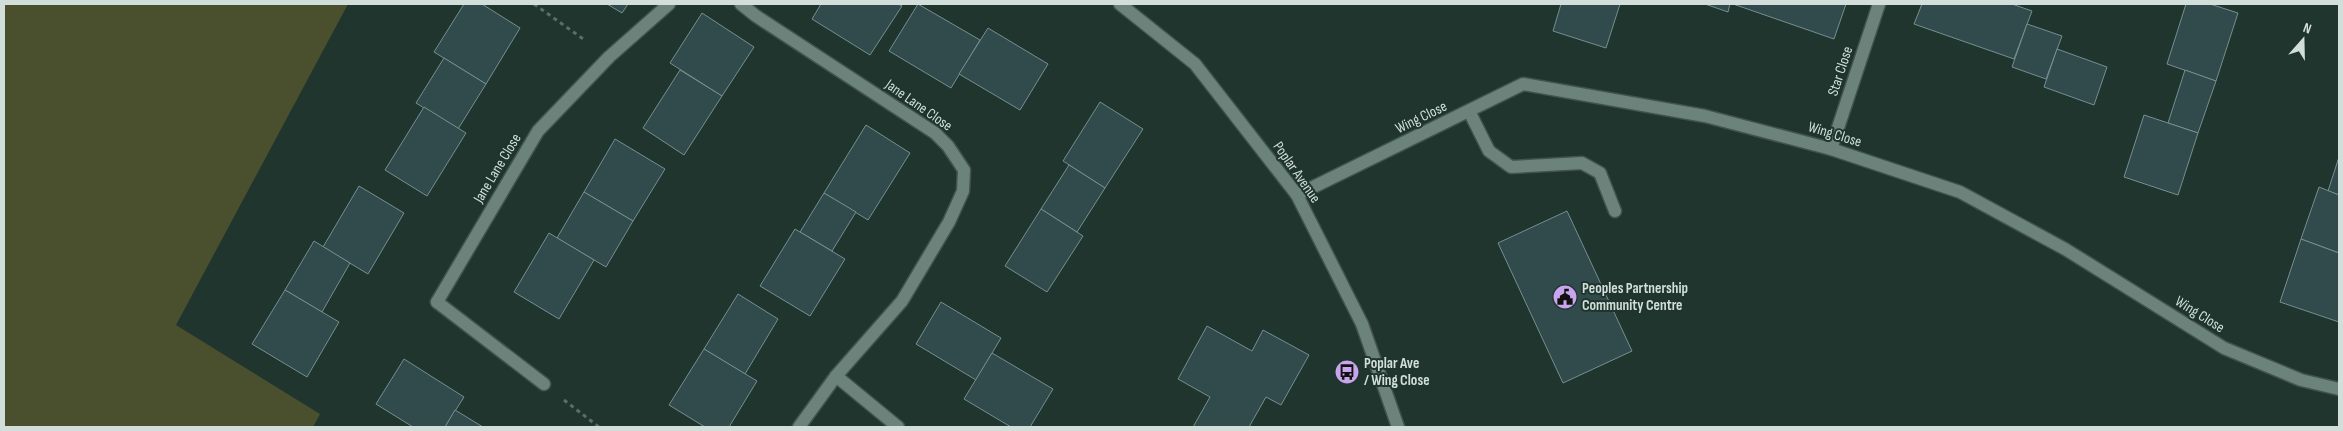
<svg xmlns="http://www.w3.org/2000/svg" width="2343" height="431" viewBox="0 0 2343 431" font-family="'Sofia Sans Condensed',sans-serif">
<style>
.green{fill:#4a502e}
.building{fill:#314a4b;stroke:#759091}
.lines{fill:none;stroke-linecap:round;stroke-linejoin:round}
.lane-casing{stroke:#40534d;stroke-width:15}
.street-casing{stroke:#40534d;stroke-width:15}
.path{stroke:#5b6e68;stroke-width:3;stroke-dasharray:4 4;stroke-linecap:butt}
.lane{stroke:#6b837a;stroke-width:12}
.street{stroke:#6b837a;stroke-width:12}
.labels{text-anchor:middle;stroke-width:4;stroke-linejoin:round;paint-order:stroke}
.street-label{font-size:15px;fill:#d1ded9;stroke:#1f352e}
.poi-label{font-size:15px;font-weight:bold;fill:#d1ded9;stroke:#1f352e;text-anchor:start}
</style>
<rect width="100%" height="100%" fill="#1f352e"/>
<path class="green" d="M4 4H348L176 325 320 414 313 427H4Z"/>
<g class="building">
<path d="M464 4H482L520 28 486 84 434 52Z"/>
<path d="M607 4H628L622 13Z"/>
<path d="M821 4H898L902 6 870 55 812 19Z"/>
<path d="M918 4 980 40 951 88 889 51Z"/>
<path d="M1561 4H1620L1606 48 1553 31Z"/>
<path d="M1705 4H1730L1728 12Z"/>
<path d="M1733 4H1846L1834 39Z"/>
<path d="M1922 4H2012L2032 11 2014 59 1914 24Z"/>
<path d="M2186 4H2210L2238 13 2216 81 2167 64Z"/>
<path d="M702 13 754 47 722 96 670 63Z"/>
<path d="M2027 24 2062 36 2046 79 2012 67Z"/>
<path d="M988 28 1048 64 1020 110 959 74Z"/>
<path d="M2057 49 2107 67 2094 105 2044 87Z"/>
<path d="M444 58 486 84 458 129 416 103Z"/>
<path d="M680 70 722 96 684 155 643 128Z"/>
<path d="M2185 70 2216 81 2198 133 2168 123Z"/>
<path d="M1100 102 1143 129 1105 188 1063 161Z"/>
<path d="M424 107 466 133 427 196 385 170Z"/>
<path d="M2144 115 2198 133 2178 195 2124 177Z"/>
<path d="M866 125 910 153 868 220 824 193Z"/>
<path d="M615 139 665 169 633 221 584 192Z"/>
<path d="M2339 157V195L2328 191Z"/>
<path d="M1069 165 1105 188 1077 232 1041 209Z"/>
<path d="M359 186 404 213 368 274 323 247Z"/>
<path d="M2319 187 2339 195V253L2301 239Z"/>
<path d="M584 192 633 221 606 267 557 238Z"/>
<path d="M824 193 856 212 832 251 800 232Z"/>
<path d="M1041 209 1083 236 1047 292 1005 266Z"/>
<path d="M1567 211 1632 351 1563 383 1498 243Z"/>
<path d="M795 229 845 259 810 316 760 286Z"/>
<path d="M549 233 594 260 559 319 514 292Z"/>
<path d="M2301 239 2339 253V322L2280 302Z"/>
<path d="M314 241 350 263 322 312 285 290Z"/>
<path d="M285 290 339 322 307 377 252 344Z"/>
<path d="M738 294 778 319 745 374 704 349Z"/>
<path d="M941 302 1001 338 976 380 916 344Z"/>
<path d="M1207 326 1252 351 1263 330 1309 355 1281 405 1266 397 1249 427H1193L1210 397 1178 379Z"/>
<path d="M704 349 757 381 729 427H705L669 405Z"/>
<path d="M992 353 1053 389 1030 427H1011L964 399Z"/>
<path d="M404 359 464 397 445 427H413L376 404Z"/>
<path d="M455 410 483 427H445Z"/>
</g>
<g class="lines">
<defs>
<g id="lane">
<path d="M1469 111 1489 151 1511 167 1582 163 1600 173 1615 211"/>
<path d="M437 302 544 384"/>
</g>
<g id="street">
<path d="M741 4 756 16 935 133 948 146 964 170 963 191 949 222 902 301 836 376 799 427"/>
<path d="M1120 4 1195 64 1297 195 1362 324 1398 427"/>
<path d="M1831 149 1879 4"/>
<path d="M1297 195 1523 84 1705 116 1831 149 1960 192 2065 249 2224 348 2301 380 2339 389"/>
<path d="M437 302 538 131 609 57 669 4"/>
<path d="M836 376 898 427"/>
</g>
</defs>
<use href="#lane" class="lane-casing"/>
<use href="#street" class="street-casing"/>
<g class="path">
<path d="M534 4 586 41"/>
<path d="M564 400 599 427"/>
</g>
<use href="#lane" class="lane"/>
<use href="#street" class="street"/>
</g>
<defs>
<symbol id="civic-disc" viewBox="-11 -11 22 22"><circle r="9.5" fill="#c9a5ee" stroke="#1f352e"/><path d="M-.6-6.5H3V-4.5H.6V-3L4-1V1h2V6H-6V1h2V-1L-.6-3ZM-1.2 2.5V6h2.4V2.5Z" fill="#111"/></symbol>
<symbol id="bus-disc" viewBox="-11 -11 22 22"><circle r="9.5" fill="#c9a5ee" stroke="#1f352e"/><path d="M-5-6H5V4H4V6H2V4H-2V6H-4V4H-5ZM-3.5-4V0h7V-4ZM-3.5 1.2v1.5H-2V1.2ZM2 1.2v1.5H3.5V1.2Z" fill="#111"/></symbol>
</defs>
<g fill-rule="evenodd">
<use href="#civic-disc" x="1551" y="283" width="28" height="28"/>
<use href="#bus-disc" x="1333" y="358" width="28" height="28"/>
</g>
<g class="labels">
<g class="street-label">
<text transform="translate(1840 71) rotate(-72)" y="5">Star Close</text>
<text transform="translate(919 105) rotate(35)" y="5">Jane Lane Close</text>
<text transform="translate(1421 117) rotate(-26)" y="5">Wing Close</text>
<text transform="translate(1835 134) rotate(17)" y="5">Wing Close</text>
<text transform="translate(497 168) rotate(-59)" y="5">Jane Lane Close</text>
<text transform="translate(1297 172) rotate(55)" y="5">Poplar Avenue</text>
<text transform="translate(2200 314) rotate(32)" y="5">Wing Close</text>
</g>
<g class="poi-label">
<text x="1582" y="293">Peoples Partnership<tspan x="1582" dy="17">Community Centre</tspan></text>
<text x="1364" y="368">Poplar Ave<tspan x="1364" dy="17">/ Wing Close</tspan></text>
</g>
</g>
<rect width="2343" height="431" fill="none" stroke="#d1ded9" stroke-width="10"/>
<g transform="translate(2303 40) rotate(20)" stroke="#1f352e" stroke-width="4" paint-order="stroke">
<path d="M0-4L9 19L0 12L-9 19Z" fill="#d1ded9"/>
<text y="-8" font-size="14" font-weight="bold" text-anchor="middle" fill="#d1ded9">N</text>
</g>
</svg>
